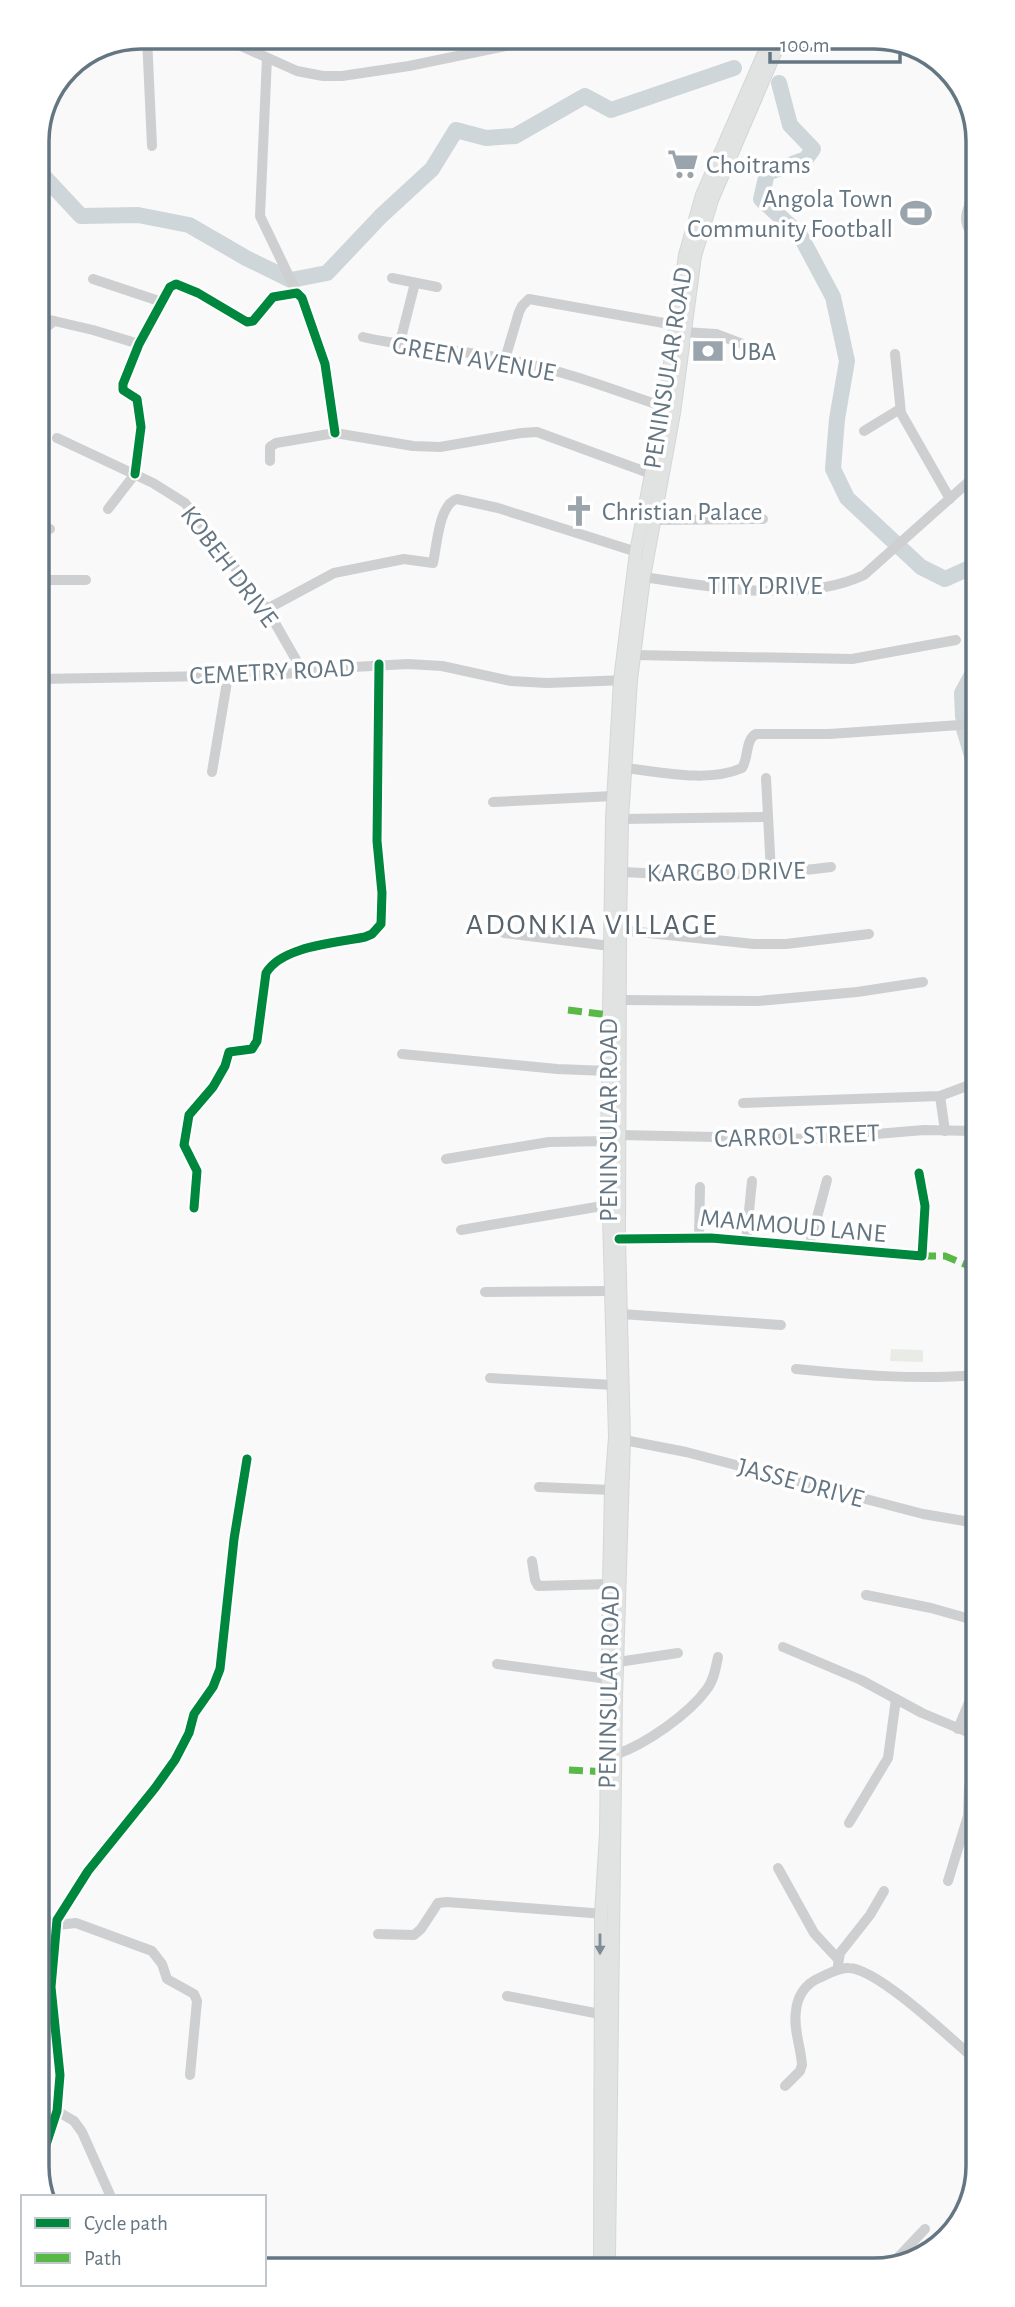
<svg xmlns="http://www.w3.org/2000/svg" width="1015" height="2307" viewBox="0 0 1015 2307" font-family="'Alegreya Sans',sans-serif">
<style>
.pitch{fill:#e8ebe6}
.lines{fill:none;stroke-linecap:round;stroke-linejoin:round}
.river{stroke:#ced6d9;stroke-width:16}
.major-casing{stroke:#d5d6d7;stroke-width:14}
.minor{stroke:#cecfd0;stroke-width:10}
.major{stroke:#e1e2e2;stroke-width:12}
.quiet{stroke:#58b947;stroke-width:7;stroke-dasharray:14 7;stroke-linecap:butt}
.cycleway-casing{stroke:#fff;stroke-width:13}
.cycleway{stroke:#00873e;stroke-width:9}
.oneway{fill:#7e8c96}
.labels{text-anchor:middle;stroke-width:7;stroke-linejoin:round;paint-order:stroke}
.poi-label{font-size:26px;fill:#657683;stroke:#fff;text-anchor:start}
.street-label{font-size:26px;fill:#657683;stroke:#fff}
.quarter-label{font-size:30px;letter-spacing:2px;fill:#57646e;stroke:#fff}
.rim{fill:none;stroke:#657683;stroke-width:3.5}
</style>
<rect width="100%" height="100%" fill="#f9f9f9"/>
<path class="pitch" d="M891 1349 923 1350V1362L890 1361Z"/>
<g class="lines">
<g class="river">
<path d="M779 83 790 125 813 149 806 159 767 173 761 199 800 235 833 297 847 361 837 419 833 469 847 498 921 567 945 579 974 566"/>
<path d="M37 169 81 216 138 215 189 225 246 258 291 280 327 273 381 216 432 169 456 130 486 138 515 136 585 96 611 110 734 68"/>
<path d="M963 717 962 693 974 671"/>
<path d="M963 726 974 762"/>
</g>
<defs>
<g id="major">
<path d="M609 2256 616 1698 624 1440 619 1239 620 930 622 819 631 680 644 577 674 413 695 256 712 200 782 37"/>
<path d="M600 2267 601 1914 606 1834 609 1584 611 1490 615 1437 607 1141 612 819 620 680 636 552 664 407 685 255 702 195 771 37"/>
</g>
</defs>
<use href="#major" class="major-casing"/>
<g class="minor">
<path d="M147 37 152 146"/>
<path d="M221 37 297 71 323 76H342L409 66 550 37"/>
<path d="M840 37 853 45"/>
<path d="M267 58 260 216 297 293"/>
<path d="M64 74 74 72 77 63"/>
<path d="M973 196C967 210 961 222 973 234"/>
<path d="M392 278 437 287"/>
<path d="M93 279 162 302"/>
<path d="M37 317 93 330 139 344"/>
<path d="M684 332 716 334 761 351"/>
<path d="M37 335 54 321"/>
<path d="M363 337C410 348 458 349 505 359 560 369 612 389 664 407"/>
<path d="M399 346 415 283"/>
<path d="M895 354 901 413 950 499"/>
<path d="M505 359 519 312 522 306 529 299 675 325"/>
<path d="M864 431 900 409"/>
<path d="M57 438 153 483 185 503 267 609 303 672"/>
<path d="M270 461V447L276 443 335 433 413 446 440 447 521 433 537 432 657 476"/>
<path d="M135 474 141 427 137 399 123 390V384L139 344 170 287 176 284 198 293 247 322 253 321 273 297 297 293 302 298 325 364 335 433"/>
<path d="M108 509 135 474"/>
<path d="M654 520 763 519"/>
<path d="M38 529H50"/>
<path d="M644 577C709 587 803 604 864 575L974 477"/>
<path d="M38 580H86"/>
<path d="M267 609 334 573 404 559 433 563C437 545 439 504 457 499L498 508 640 553"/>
<path d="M634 655 852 659 956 640"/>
<path d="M38 679 276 675 335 668 408 664 442 666 511 681 547 683 627 680"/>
<path d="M625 768C661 772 708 783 742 768 749 757 745 740 756 734H829L974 724"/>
<path d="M212 772 228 676"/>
<path d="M766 778 771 873"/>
<path d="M493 802 613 796"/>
<path d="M622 819 768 817"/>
<path d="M622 872C691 876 761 876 831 867"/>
<path d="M620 930 754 944H786L869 934"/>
<path d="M504 933 610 946"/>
<path d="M619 1000 758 1001 857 992 923 982"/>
<path d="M402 1054 557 1069 608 1071"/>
<path d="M940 1096 945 1131"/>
<path d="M743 1103 940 1096 975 1083"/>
<path d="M619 1135 816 1139 924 1130 975 1131"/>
<path d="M446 1159 549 1142 612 1141"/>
<path d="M194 1208 197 1171 184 1145 189 1115 213 1087 225 1066 229 1052 252 1049 257 1041 266 973C282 946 336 943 365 937L372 934 381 924 382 893 377 841 379 664"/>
<path d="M461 1230 608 1205"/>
<path d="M699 1237 700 1187"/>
<path d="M619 1239 711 1238 922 1256 925 1206 919 1173"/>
<path d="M746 1241 752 1181"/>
<path d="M809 1247 827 1180"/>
<path d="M485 1292 610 1291"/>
<path d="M621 1314 781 1325"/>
<path d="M976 1317 972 1335 976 1349"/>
<path d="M796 1369C855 1375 917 1380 976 1375"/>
<path d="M490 1378 613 1385"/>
<path d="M624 1440 686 1452 923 1514 976 1523"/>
<path d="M539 1487 611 1490"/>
<path d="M532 1561 535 1580 538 1586 609 1584"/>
<path d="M866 1595 931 1608 977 1621"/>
<path d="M783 1647 861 1680 922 1713 977 1736"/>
<path d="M618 1662 678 1653"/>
<path d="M497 1664 608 1679"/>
<path d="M958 1729 977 1683"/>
<path d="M617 1754C646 1744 689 1714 707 1689 714 1680 716 1667 718 1657"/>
<path d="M849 1823 888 1758 896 1699"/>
<path d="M778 1868 814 1933 838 1959"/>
<path d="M948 1881 968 1816 969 1787 977 1767"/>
<path d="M57 1925 76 1923 152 1951 162 1964 167 1979 194 1994 197 2001 190 2075"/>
<path d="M42 1926 57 1920"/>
<path d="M378 1934 414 1935 421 1929 438 1903 447 1902 605 1914"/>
<path d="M838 1965 840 1953 870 1915 884 1891"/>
<path d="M507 1996 600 2014"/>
<path d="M785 2086 800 2071 802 2065C801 2047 793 2029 796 2011 797 1997 805 1984 819 1978 828 1974 839 1967 849 1968 879 1969 953 2041 978 2062"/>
<path d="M57 2111 74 2121 82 2132 111 2197"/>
<path d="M42 2157 57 2111 60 2075 51 1987 57 1920 88 1871 155 1788 175 1760 189 1733 194 1714 213 1687 220 1669 234 1539 247 1459"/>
<path d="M891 2265 925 2229"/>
</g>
<use href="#major" class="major"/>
<g class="quiet">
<path d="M568 1010 609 1015"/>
<path d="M922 1256H945L976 1269"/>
<path d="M569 1770 607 1772"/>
</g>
<defs>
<g id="cycleway">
<path d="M135 474 141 427 137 399 123 390V384L139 344 170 287 176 284 198 293 247 322 253 321 273 297 297 293 302 298 325 364 335 433"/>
<path d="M194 1208 197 1171 184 1145 189 1115 213 1087 225 1066 229 1052 252 1049 257 1041 266 973C282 946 336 943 365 937L372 934 381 924 382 893 377 841 379 664"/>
<path d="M619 1239 711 1238 922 1256 925 1206 919 1173"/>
<path d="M42 2157 57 2111 60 2075 51 1987 57 1920 88 1871 155 1788 175 1760 189 1733 194 1714 213 1687 220 1669 234 1539 247 1459"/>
</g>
</defs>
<use href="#cycleway" class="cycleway-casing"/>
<use href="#cycleway" class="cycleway"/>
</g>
<defs><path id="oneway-solid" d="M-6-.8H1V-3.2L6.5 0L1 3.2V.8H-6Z" transform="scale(1.75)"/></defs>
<use class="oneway" href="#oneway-solid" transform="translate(600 1944) rotate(90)"/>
<defs>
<symbol id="supermarket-bare" viewBox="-9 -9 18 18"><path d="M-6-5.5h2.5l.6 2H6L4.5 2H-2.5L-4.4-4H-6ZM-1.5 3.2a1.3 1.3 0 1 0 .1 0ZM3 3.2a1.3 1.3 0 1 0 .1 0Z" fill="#99a4ac" stroke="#fff" stroke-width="2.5" paint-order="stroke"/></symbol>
<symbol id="stadium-bare" viewBox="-9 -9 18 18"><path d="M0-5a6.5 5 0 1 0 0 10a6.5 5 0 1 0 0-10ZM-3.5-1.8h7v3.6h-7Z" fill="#99a4ac" stroke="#fff" stroke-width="2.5" paint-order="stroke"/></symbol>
<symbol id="bank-bare" viewBox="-9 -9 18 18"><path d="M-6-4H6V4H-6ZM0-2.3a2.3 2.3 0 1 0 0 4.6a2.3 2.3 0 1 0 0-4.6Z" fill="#99a4ac" stroke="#fff" stroke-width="2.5" paint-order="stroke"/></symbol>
<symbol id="church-bare" viewBox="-9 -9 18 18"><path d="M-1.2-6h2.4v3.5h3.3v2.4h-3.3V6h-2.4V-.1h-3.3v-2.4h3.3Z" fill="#99a4ac" stroke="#fff" stroke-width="2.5" paint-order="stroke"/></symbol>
</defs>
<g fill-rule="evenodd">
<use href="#supermarket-bare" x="661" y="142" width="44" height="44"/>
<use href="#stadium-bare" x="894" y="191" width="44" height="44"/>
<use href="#bank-bare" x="686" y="329" width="44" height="44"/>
<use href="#church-bare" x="557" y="489" width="44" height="44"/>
</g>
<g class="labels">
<g class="poi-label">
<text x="706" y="173">Choitrams</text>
<text x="893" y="207" text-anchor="end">Angola Town<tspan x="893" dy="30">Community Football</tspan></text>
<text x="731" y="360">UBA</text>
<text x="602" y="520">Christian Palace</text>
</g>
<g class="street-label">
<text transform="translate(474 358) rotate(10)" y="9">GREEN AVENUE</text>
<text transform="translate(667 368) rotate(-81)" y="9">PENINSULAR ROAD</text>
<text transform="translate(230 566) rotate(53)" y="9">KOBEH DRIVE</text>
<text x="765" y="594">TITY DRIVE</text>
<text transform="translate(272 671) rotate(-3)" y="9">CEMETRY ROAD</text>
<text transform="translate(726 871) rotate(-1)" y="9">KARGBO DRIVE</text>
<text transform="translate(608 1120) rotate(-90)" y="9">PENINSULAR ROAD</text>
<text transform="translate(797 1135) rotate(-2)" y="9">CARROL STREET</text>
<text transform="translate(793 1225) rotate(5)" y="9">MAMMOUD LANE</text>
<text transform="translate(801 1482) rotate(15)" y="9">JASSE DRIVE</text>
<text transform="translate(608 1687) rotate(-89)" y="9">PENINSULAR ROAD</text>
</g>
<g class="quarter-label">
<text x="592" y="934">ADONKIA VILLAGE</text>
</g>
</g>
<path d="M0 0H1015V2307H0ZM141 49H874A92 92 0 0 1 966 141V2166A92 92 0 0 1 874 2258H141A92 92 0 0 1 49 2166V141A92 92 0 0 1 141 49Z" fill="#fff" fill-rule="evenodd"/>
<path class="rim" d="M141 49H874A92 92 0 0 1 966 141V2166A92 92 0 0 1 874 2258H141A92 92 0 0 1 49 2166V141A92 92 0 0 1 141 49Z"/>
<rect x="21" y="2195" width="245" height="91" fill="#ffffff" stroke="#c1c8cd" stroke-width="2"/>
<rect x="35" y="2218" width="35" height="10" fill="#00873e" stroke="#c1c8cd" stroke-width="2"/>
<text x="84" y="2230" font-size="21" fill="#657683">Cycle path</text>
<rect x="35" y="2253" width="35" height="10" fill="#58b947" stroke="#c1c8cd" stroke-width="2"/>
<text x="84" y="2265" font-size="21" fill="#657683">Path</text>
<path d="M770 52v10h130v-10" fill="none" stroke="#657683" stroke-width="3.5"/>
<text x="780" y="52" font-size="21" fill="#657683" stroke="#ffffff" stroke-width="5" paint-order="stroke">100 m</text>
</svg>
